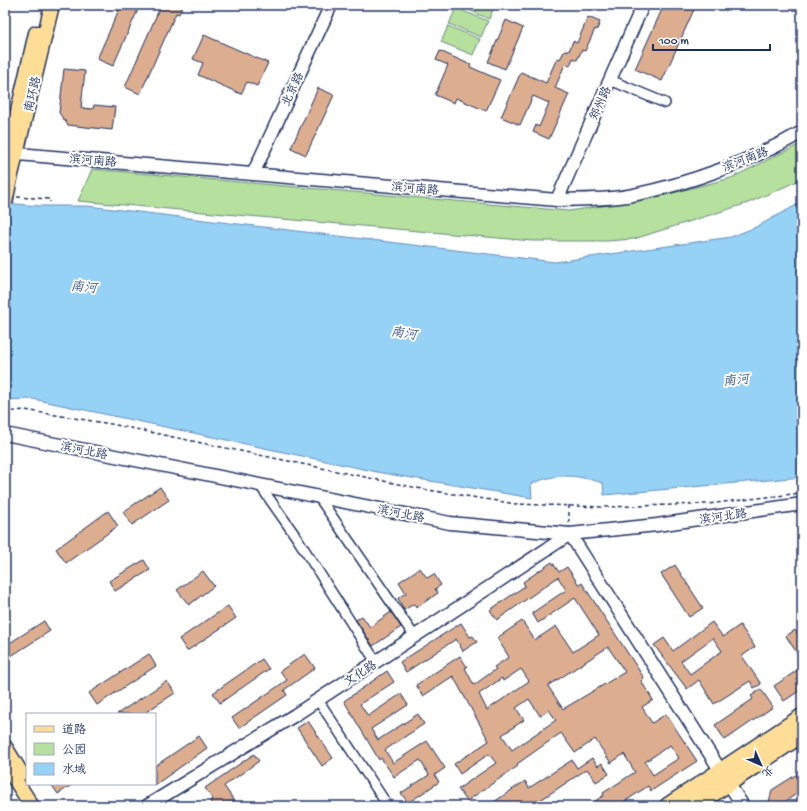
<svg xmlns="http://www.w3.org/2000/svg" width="807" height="811" viewBox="0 0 807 811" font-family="'Gochi Hand','LXGW WenKai TC',sans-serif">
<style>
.green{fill:#b5e09d;stroke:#68887e}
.water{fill:#96d1f6;stroke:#6590b9}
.building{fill:#ddad8f;stroke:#1b2f5e;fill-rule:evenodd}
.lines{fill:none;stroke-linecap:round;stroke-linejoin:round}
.street-casing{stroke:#1b2f5e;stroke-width:12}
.secondary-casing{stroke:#1b2f5e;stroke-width:15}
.primary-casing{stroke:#1b2f5e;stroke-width:17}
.highway-casing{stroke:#1b2f5e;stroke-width:19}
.path{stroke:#1b2f5e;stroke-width:1.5;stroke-dasharray:4 3;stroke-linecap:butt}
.street{stroke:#fff;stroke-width:9}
.secondary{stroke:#fff;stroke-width:12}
.primary{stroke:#fedd96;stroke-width:14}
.highway{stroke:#fedd96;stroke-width:16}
.primary-bridge-casing{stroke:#1b2f5e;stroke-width:17;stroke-linecap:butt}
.primary-bridge{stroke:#fedd96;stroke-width:14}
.labels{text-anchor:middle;stroke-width:4;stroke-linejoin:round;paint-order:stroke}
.street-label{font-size:12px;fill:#1b2f5e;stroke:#fff}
.water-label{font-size:13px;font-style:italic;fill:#3a5884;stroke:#fff}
</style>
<rect width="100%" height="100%" fill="#fff"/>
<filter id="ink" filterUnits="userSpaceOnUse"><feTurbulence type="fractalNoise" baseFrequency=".025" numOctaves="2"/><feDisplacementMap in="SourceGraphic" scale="8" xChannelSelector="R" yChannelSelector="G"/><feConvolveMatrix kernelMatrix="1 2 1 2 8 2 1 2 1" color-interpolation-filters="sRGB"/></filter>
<g filter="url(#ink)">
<g class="green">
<path d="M457 5H495L489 19Z"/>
<path d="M456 8 488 21 481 37 449 24Z"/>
<path d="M448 26 480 39 473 55 441 42Z"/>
<path d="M802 143V179L748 203 634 239 607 241H532L78 201 92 169 569 211 649 199 731 178Z"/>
</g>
<path class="water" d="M802 202V477L604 495 603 483C574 475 560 472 531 484L532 498 382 473 33 399 5 400V203L40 206H88L555 262 731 237 756 227Z"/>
<g class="building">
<path d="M121 5H140L113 66 97 59Z"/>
<path d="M161 5H183L179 14 176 13 140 94 125 87Z"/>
<path d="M664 5H696L662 81 635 69Z"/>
<path d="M588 17 600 22 597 30 595 29 585 51 582 50 577 60 573 58 570 66 565 64 555 88 569 94 549 139 533 132 536 125 539 127 549 103 533 96 520 125 501 117 521 72 546 83 557 58 560 59 565 50 569 51 573 41 577 43Z"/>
<path d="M506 20 523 28 505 69 488 62Z"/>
<path d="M204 35 268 63 257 86 247 82 241 94 198 75 203 63 193 59Z"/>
<path d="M440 51 471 65 470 67 500 80 486 111 456 98 454 103 435 95 448 65 436 60Z"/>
<path d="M64 69 85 71 81 108 93 109 94 105 115 107 112 130 68 125 59 113Z"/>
<path d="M318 88 334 95 306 155 291 148Z"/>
<path d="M160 487 169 500 132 525 123 512Z"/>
<path d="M108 511 118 526 66 563 56 549Z"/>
<path d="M144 560 150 570 115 591 109 581Z"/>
<path d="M552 562 559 572 567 567 579 585 582 583 644 678 641 681 653 700 642 707 652 723 666 714 697 761 651 791 648 786 618 806H588L604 795 603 793 635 772 624 754 611 763 595 739 575 753 561 733 517 764 518 766 467 801 458 789 496 763 489 754 460 774 454 764 489 741 453 676 423 696 416 685 460 656 467 667 465 668 474 685 496 669 494 667 509 657 497 638 522 621 535 640 556 626 573 652 599 635 575 598 538 623 532 613 566 590 558 577 497 620 490 610 525 586 523 582ZM608 647 625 672 563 709 548 686ZM521 669 529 681 487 710 479 694 502 678 503 681ZM529 699 540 716 549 710 556 720 512 750 502 735 524 720 516 708ZM670 745 679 758 653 775 645 762Z"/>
<path d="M675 565 703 608 689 617 661 574Z"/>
<path d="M420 568 427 578 434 574 441 585 435 589 438 593 416 608 414 604 404 610 398 598 406 593 399 582Z"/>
<path d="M203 571 214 586 189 605 177 590Z"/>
<path d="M228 606 236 618 187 651 179 639Z"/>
<path d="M391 612 401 627 373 646 356 620 362 616 370 627Z"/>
<path d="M44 621 50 631 5 660V646Z"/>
<path d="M712 622 723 637 740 625 755 647 742 656 761 684 754 688 750 681 714 704 699 680 687 689 654 645 664 638 673 651ZM713 638 722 651 690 674 681 661Z"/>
<path d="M461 623 470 637 473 636 477 642 463 651 456 639 406 672 400 662Z"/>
<path d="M795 630 802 640V661L786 636Z"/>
<path d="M149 654 156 666 97 705 89 693Z"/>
<path d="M305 654 315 668 284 690 287 695 239 728 232 718 287 680 280 671Z"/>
<path d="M262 659 269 669 220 703 213 693Z"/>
<path d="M802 667V689L784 701 774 686Z"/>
<path d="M387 671 394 682 360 704 368 716 401 694 408 705 371 729 378 740 418 714 424 724 385 750 393 763 427 741 445 768 435 775 439 782 408 803 401 793 429 775 420 760 394 777 381 758 379 760 344 701Z"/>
<path d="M167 681 175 693 143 714H117Z"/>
<path d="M761 689 773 707 725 740 715 725 753 699 751 696Z"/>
<path d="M308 721 333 758 322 766 297 728Z"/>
<path d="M199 736 207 748 155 785V766Z"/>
<path d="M254 754 259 761 224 786 238 806H213L210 801 213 800 205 788Z"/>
<path d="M592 758 598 766 602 763 609 774 596 782 587 769 536 803 538 806H488L525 781 529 788 572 760 577 768Z"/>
<path d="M802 771V790L786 801 785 806H768L772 790Z"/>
<path d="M51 784H73L58 794Z"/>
</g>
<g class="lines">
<defs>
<g id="street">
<path d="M610 80 665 103"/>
<path d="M259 484 297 538 376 662"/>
<path d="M318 496 415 637"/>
<path d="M318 700 388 806"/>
</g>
<g id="secondary">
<path d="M18 154 557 200C582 199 609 200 633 195 688 184 754 160 802 132"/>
<path d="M253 174 331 5"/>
<path d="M557 200 643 5"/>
<path d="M5 434 450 523 570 534 657 525 802 504"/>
<path d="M147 806 295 715 570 534 743 806"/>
</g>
<g id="primary">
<path d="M7 159 36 33"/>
<path d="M9 183 52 5"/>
<path d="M5 747 21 773"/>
<path d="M5 764 32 806"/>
</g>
<g id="highway">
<path d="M668 806 802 717"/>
<path d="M694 806 802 734"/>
</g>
</defs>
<use href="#street" class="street-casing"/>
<use href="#secondary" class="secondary-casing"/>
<use href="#primary" class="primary-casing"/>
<use href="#highway" class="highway-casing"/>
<g class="path">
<path d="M17 197 50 199V202"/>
<path d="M5 412 25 410 111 424 422 489 516 504 603 507 707 504 802 493"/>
<path d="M569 505V525"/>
</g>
<use href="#street" class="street"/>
<use href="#secondary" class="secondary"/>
<use href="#primary" class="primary"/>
<use href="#highway" class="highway"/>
<defs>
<path id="primary-bridge" d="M5 203 9 183"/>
</defs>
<use href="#primary-bridge" class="primary-bridge-casing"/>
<use href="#primary-bridge" class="primary-bridge"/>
</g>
</g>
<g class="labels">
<g class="street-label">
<text transform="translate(292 89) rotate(-65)" y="4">北京路</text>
<text transform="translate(32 94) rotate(-77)" y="4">南环路</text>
<text transform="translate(600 103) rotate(-66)" y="4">郑州路</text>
<text transform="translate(745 159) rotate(-21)" y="4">滨河南路</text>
<text transform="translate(93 160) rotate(5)" y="4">滨河南路</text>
<text transform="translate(415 188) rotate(5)" y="4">滨河南路</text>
<text transform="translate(84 450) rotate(11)" y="4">滨河北路</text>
<text transform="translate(401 513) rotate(11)" y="4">滨河北路</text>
<text transform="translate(723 516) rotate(-8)" y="4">滨河北路</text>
<text transform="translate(360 673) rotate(-33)" y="4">文化路</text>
</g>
<g class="water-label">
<text transform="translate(84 286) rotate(5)" y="5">南河</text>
<text transform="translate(404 332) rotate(9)" y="5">南河</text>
<text transform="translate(736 379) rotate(-6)" y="5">南河</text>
</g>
</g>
<rect width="807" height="811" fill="none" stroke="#fff" stroke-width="20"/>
<rect x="10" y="10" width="787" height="791" fill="none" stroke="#1b2f5e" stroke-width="1.5" filter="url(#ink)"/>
<rect x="26" y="713" width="130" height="72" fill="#ffffff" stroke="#a4acbf"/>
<rect x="34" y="726" width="20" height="6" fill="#fedd96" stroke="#a4acbf"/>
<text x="62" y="733" font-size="12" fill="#1b2f5e">道路</text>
<rect x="34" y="743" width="20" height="12" fill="#b5e09d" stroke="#a4acbf"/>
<text x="62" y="753" font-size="12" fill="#1b2f5e">公园</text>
<rect x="34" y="763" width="20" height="12" fill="#96d1f6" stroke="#a4acbf"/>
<text x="62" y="773" font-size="12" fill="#1b2f5e">水域</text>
<g transform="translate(761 765) rotate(135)" stroke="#ffffff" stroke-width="3" paint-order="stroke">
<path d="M0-3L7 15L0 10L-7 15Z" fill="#1b2f5e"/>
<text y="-6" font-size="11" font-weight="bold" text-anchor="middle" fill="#1b2f5e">北</text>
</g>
<path d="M653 44v6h117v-6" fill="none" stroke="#1b2f5e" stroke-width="2"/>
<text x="659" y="44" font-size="12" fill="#1b2f5e" stroke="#ffffff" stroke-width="3" paint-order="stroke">100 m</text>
</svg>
